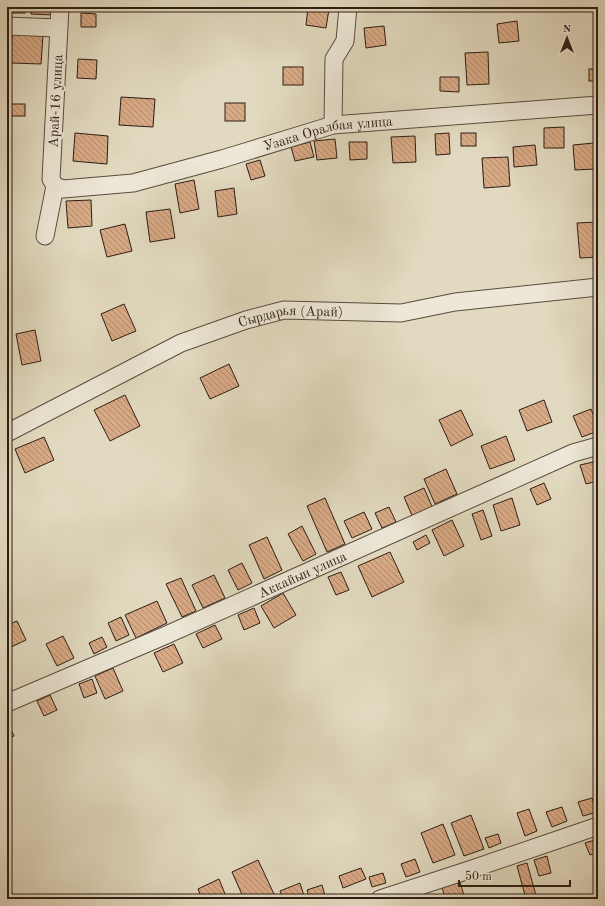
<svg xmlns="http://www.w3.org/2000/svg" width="605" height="906" viewBox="0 0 605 906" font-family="'Old Standard TT',serif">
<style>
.building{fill:url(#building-back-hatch);stroke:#2d1d13}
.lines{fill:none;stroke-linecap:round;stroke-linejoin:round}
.minor-casing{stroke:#5a4c3e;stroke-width:19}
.minor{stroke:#ece7d6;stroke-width:17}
.labels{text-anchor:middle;stroke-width:4;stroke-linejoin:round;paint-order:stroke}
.street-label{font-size:14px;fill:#2d1d13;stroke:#ece7d6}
</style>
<defs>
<pattern id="building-back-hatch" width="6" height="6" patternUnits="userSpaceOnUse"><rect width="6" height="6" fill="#d9aa86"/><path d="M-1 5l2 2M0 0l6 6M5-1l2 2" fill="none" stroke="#b08a6c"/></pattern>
</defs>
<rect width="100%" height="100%" fill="#e2dac0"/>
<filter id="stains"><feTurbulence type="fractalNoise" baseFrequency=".005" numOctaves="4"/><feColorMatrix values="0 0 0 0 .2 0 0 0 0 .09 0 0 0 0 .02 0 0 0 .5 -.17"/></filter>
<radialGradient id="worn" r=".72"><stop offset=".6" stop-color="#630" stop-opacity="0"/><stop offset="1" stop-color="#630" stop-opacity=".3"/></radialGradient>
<g class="building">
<rect x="8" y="7" width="17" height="6"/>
<path d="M32 7H55L54 15 31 14Z"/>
<path d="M308 7 329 9 326 28 306 25Z"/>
<path d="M81 13 96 14V27H81Z"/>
<path d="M517 21 519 41 499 43 497 24Z"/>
<path d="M384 26 386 45 366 48 364 28Z"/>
<path d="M12 33 43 35 41 64 11 63Z"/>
<path d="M488 52 489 84 467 85 465 53Z"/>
<path d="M78 59 97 60 96 79 77 78Z"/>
<rect x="283" y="67" width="20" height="18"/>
<rect x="589" y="69" width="9" height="12"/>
<path d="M440 77H459V92L440 91Z"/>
<path d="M121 97 155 99 153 127 119 125Z"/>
<rect x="225" y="103" width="20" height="18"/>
<rect x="8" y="104" width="17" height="12"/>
<path d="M564 127V148H544V128Z"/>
<path d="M75 133 108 136 107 164 73 161Z"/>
<path d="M449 133 450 154 436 155 435 134Z"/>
<rect x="461" y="133" width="15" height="13"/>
<path d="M415 136 416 162 393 163 391 137Z"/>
<path d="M335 139 337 158 317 160 314 141Z"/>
<path d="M310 142 314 157 295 161 291 147Z"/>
<path d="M349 142H367V159L350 160Z"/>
<path d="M594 143 595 169 575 170 573 145Z"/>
<path d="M535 145 537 165 514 167 513 147Z"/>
<path d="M508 157 510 186 484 188 482 158Z"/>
<path d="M260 160 265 176 251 180 246 164Z"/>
<path d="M194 180 199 209 180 213 175 184Z"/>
<path d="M234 188 237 214 218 217 215 191Z"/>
<path d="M91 200 92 226 68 228 66 201Z"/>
<path d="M170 209 175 238 150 242 146 212Z"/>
<path d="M598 222V257L580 258 577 223Z"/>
<path d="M125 224 132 251 107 257 100 230Z"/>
<path d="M124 304 136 331 112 341 101 314Z"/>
<path d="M35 330 41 361 22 365 16 334Z"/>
<path d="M229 364 239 386 210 399 200 378Z"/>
<path d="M125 395 140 426 110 441 94 410Z"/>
<path d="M544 400 552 422 527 431 519 410Z"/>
<path d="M591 409 598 426V431L582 437 573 416Z"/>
<path d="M461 410 473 435 451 446 439 420Z"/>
<path d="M506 436 515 460 490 469 481 446Z"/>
<path d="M44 437 54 460 25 473 15 449Z"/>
<path d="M593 462 598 481 586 484 580 465Z"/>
<path d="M446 469 457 494 435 504 424 479Z"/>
<path d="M544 483 551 499 537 505 530 489Z"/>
<path d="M424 488 434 511 414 520 404 497Z"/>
<path d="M325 498 345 544 327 552 307 506Z"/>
<path d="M512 498 520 525 501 531 493 505Z"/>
<path d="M389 507 396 522 382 528 375 513Z"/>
<path d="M483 510 492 536 481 540 472 514Z"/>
<path d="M364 512 372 529 352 538 344 521Z"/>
<path d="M452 520 464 546 444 556 432 530Z"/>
<path d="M302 526 316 554 303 561 288 534Z"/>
<path d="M426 535 430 543 417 550 413 542Z"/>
<path d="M267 537 282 570 264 579 249 545Z"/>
<path d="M390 552 404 582 372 597 358 566Z"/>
<path d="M242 563 252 583 238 590 228 570Z"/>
<path d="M341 572 349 590 336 595 328 577Z"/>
<path d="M214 575 225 598 203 608 192 585Z"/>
<path d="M181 578 196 611 182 617 166 584Z"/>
<path d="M283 593 296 615 274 628 261 606Z"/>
<path d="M157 601 167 623 136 638 125 615Z"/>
<path d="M254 608 260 623 244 630 238 615Z"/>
<path d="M121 617 129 635 116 641 108 623Z"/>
<path d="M17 621 26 640 9 648 7 644V625Z"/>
<path d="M215 625 222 639 203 648 196 634Z"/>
<path d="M63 636 74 658 57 666 46 644Z"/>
<path d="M102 637 107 647 94 654 89 643Z"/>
<path d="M174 644 183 663 163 672 154 653Z"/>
<path d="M113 668 123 691 105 699 95 676Z"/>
<path d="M92 679 97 693 84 698 79 684Z"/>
<path d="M50 695 57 710 44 716 37 701Z"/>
<path d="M7 721 14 736 7 739Z"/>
<path d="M592 798 597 812 583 816 578 802Z"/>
<path d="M562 807 567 821 552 827 546 812Z"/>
<path d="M529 809 537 831 525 836 517 813Z"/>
<path d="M471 815 484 849 464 856 451 823Z"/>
<path d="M443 824 455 855 433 863 421 833Z"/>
<path d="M498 834 501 843 489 848 485 838Z"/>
<path d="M598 839V852L590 855 585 843Z"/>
<path d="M547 856 551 873 539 876 534 860Z"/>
<path d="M415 859 420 872 406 877 401 864Z"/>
<path d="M258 860 274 894 262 899H244L232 872Z"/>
<path d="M527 863 537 899H526L517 866Z"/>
<path d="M361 868 366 879 343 888 339 876Z"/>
<path d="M383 873 386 883 372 887 369 877Z"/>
<path d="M219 879 227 899H202L198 889Z"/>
<path d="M460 882 465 899H446L442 888Z"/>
<path d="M300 883 305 899H283L280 891Z"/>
<path d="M322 885 326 899H310L307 890Z"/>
<path d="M422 892 425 899H409L408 898Z"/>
</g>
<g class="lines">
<defs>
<g id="minor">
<path id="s1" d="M60 7 51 179 55 186 63 189 133 183 222 159 333 125 598 105"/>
<path d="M7 26 58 28"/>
<path d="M333 125 334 59 345 41 348 7"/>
<path d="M45 236 55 186"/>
<path id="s2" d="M7 433 181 343 246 320 284 310 401 313 455 302 598 287"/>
<path id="s3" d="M7 703 164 636 573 453 598 446"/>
<path d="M380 899 472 869 598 826"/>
</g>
</defs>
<use href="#minor" class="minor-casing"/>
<use href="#minor" class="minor"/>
</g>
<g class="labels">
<g class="street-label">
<text transform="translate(55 101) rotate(-87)" y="5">Арай-16 улица</text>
<text dy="5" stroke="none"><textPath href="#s1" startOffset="461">Узака Оралбая улица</textPath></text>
<text dy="5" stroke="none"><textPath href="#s2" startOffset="310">Сырдарья (Арай)</textPath></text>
<text dy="5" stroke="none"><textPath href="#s3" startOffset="322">Аккайын улица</textPath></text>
</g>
</g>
<rect width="605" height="906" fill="none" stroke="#e2dac0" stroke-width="24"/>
<rect x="8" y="8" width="589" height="890" fill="none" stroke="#2d1d13" stroke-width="2"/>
<rect x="12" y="12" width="581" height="882" fill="none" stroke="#2d1d13"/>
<g transform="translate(567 38)" stroke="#ece7d6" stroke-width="3" paint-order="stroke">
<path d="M0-3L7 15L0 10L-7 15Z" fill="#2d1d13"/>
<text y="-6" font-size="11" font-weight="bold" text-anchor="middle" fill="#2d1d13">N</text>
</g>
<path d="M459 880v6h111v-6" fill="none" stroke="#2d1d13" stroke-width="2"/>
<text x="465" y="880" font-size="12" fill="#2d1d13" stroke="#ece7d6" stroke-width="3" paint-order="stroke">50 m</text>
<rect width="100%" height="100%" filter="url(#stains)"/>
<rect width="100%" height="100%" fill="url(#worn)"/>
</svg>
